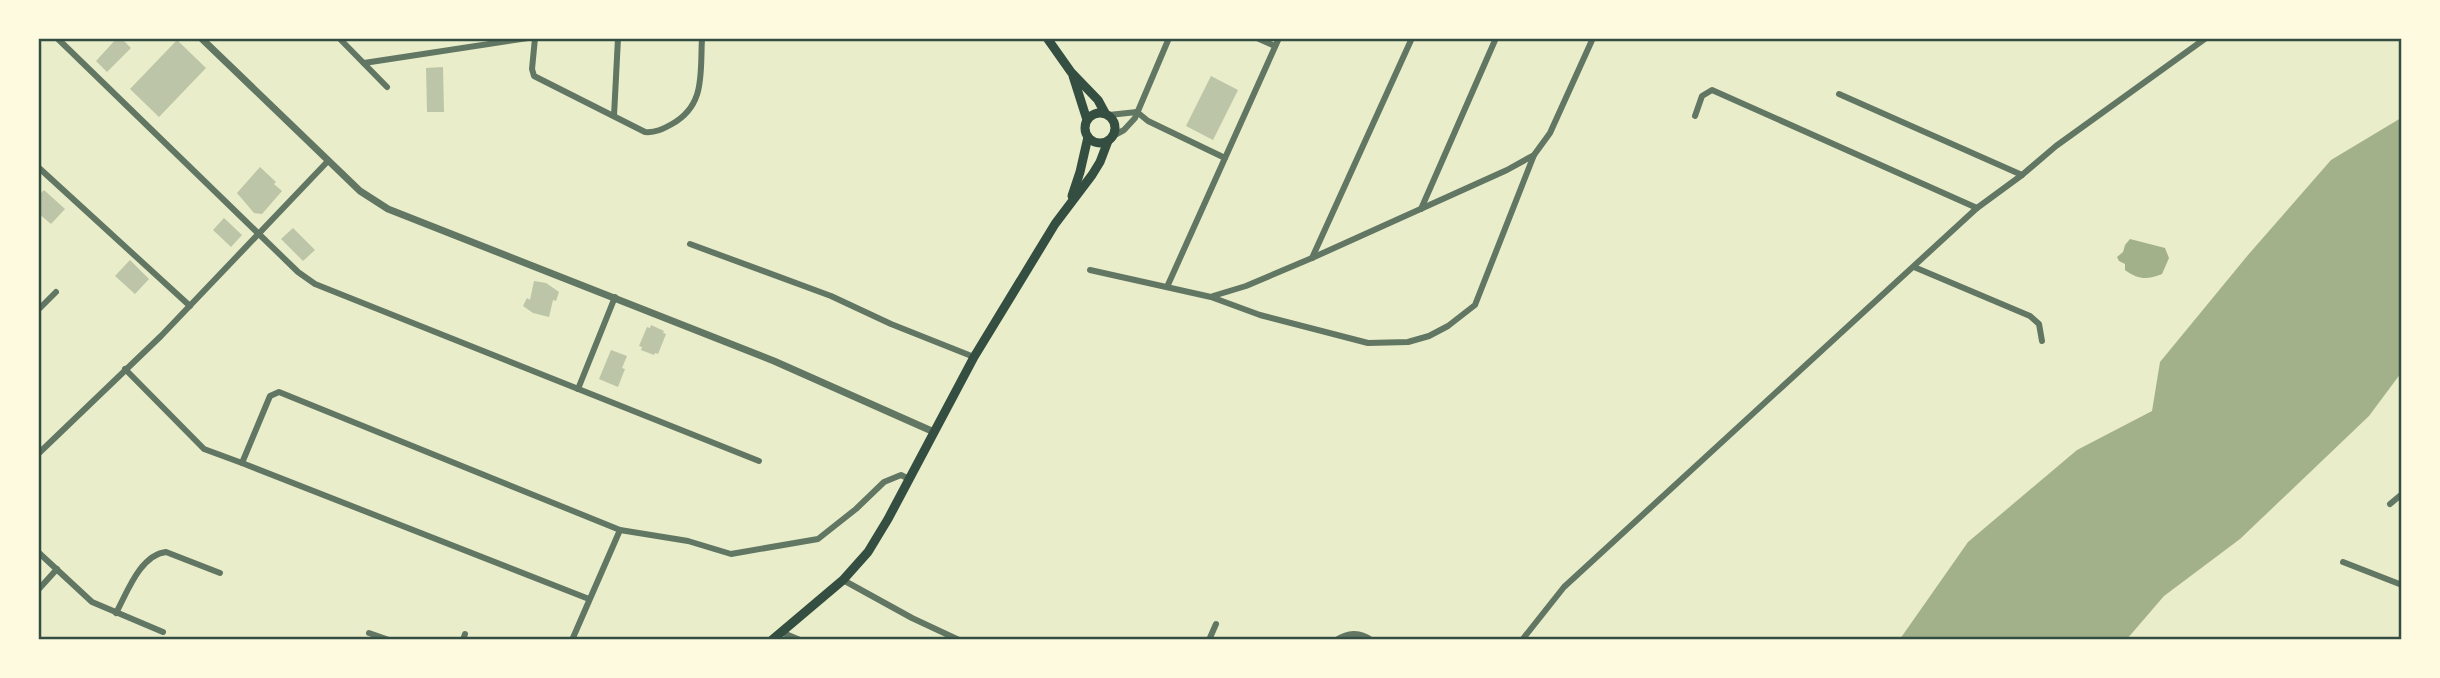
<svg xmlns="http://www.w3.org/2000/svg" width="2440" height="678" viewBox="0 0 2440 678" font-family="Quicksand,sans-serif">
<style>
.water{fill:#a3b18a}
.building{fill:#bcc5a7}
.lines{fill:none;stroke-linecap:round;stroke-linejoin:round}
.minor{stroke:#617663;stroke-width:6}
.tertiary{stroke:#617663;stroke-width:7}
.primary{stroke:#344e41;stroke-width:9}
.neatline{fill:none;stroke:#344e41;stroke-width:2.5}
</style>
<rect width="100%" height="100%" fill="#e9edc9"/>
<g class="water">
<path d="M2401 118V373L2369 416 2240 539 2164 596 2127 639H1900L1968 542 2077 450 2152 411 2160 362 2248 255 2331 160Z"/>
<path d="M2130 239 2165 248 2169 258 2162 274C2147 280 2139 280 2125 270V264L2119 261 2117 257 2123 252 2125 245Z"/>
</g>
<g class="building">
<path d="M117 38H121L131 48 107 72 96 61Z"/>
<path d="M177 40 206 68 159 117 130 89Z"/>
<path d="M443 67 444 112H427L426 68Z"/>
<path d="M1211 76 1238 90 1213 140 1186 126Z"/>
<path d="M260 167 276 182 274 184 282 191 262 214 254 213 237 193Z"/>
<path d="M44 190 65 209 51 224 38 213V196Z"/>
<path d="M224 218 242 235 231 247 213 230Z"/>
<path d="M293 228 315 250 303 261 281 239Z"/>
<path d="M130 260 149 279 135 294 115 276Z"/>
<path d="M534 281 546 283 559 292 556 301 553 300 549 317 533 313 523 306 527 298 530 300Z"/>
<path d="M651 325 664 331 663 333 666 334 658 354 655 353 654 355 641 350 642 347 639 346 647 327 650 328Z"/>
<path d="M611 350 627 356 622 368 625 369 618 387 599 379Z"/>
</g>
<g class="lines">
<g class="minor">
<path d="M57 38 298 272 315 284 759 461"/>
<path d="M339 38 387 87"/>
<path d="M535 38 532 69 534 76 645 132C655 133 663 129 672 124 706 105 700 73 702 38"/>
<path d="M1257 38 1275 46"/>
<path d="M364 63 528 38"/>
<path d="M1839 94 2022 175"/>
<path d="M1137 112 1148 121 1225 158"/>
<path d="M1109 115 1137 112"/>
<path d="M614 116 618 38"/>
<path d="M1695 116 1702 96 1712 90 1977 208"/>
<path d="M1113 136 1124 130 1135 118 1169 38"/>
<path d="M38 167 190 306"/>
<path d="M1421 209 1496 38"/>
<path d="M690 244 831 296 891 324 974 357"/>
<path d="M1312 258 1412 38"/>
<path d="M1914 267 2030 316 2039 324 2042 341"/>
<path d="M1090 270 1211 297 1260 315 1368 343 1408 342 1429 336 1448 326 1475 305 1534 155"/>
<path d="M1167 287 1279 38"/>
<path d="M1213 296 1246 286 1312 258 1507 170 1534 155 1550 133 1593 38"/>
<path d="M38 310 56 292"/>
<path d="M125 369 204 449 242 463 589 599"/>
<path d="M578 389 615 297"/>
<path d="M38 454 161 336 328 161"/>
<path d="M242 463 270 396 279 392 620 530 688 541 731 554 818 539 856 509 884 482 901 475 909 479"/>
<path d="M2390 504 2402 494"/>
<path d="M38 552 92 602 163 632"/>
<path d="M2343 562 2402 585"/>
<path d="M843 580 912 618 959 640"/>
<path d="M38 590 57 569"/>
<path d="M116 613C127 593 140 555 166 552L220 573"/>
<path d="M781 632 800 640"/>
<path d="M369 633 389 640"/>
<path d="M463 640 465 634"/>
<path d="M572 640 620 530"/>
<path d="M1209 640 1216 624"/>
<path d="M1336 640C1348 633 1359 631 1371 640"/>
<path d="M1522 640 1564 587 1977 208 2022 175 2056 146 2206 38"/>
</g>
<path class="tertiary" d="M201 38 360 191 388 209 774 361 934 432"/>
<g class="primary">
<path d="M1047 38 1071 72 1098 100 1105 113"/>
<path d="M1073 76 1087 120"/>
<circle cx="1100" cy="128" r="15"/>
<path d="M1072 196 1080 172 1088 137"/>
<path d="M772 640 843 580 868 552 888 519 974 357 1055 224 1092 175 1100 162 1108 141"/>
</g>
</g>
<rect width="2440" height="678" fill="none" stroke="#fefae0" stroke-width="80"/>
<rect x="40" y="40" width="2360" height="598" class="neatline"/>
</svg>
